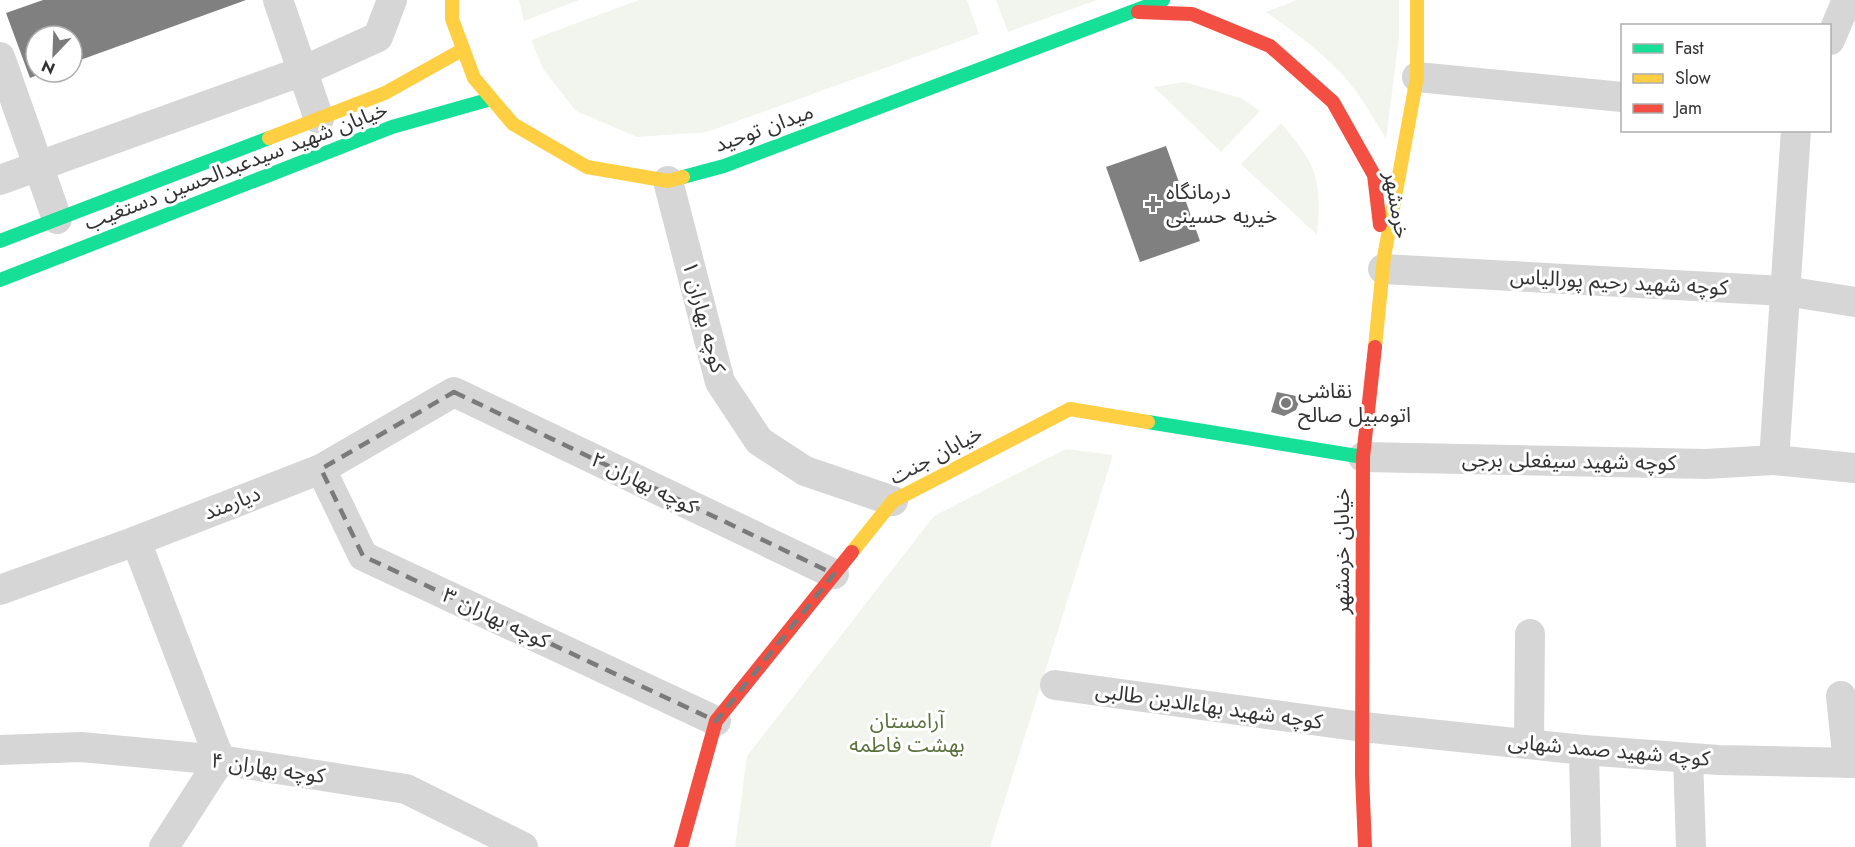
<svg xmlns="http://www.w3.org/2000/svg" width="1855" height="847" viewBox="0 0 1855 847" font-family="Jost,'Noto Sans Arabic',sans-serif">
<style>
.green{fill:#f2f5ed}
.building{fill:#808080}
.lines{fill:none;stroke-linecap:round;stroke-linejoin:round}
.street{stroke:#d6d6d6;stroke-width:30}
.fast{stroke:#16e098;stroke-width:14}
.slow{stroke:#ffcf43;stroke-width:14}
.jam{stroke:#f24e42;stroke-width:14}
.marked{fill:none;stroke:#7a7a7a;stroke-width:4.5;stroke-dasharray:12 8;stroke-linejoin:round}
.poi-dot{fill:#7a7a7a;stroke:#fff;stroke-width:2}
.labels{text-anchor:middle;stroke-width:6;stroke-linejoin:round;paint-order:stroke}
.street-label{font-size:21px;fill:#323232;stroke:#fff}
.poi-label{font-size:21px;fill:#323232;stroke:#fff;text-anchor:start}
.park-label{font-size:21px;fill:#5b713d;stroke:#fff}
</style>
<rect width="100%" height="100%" fill="#fff"/>
<g class="green">
<path d="M519 0H579L524 21Z"/>
<path d="M639 0H967L979 34 707 132 637 137 576 111 543 69 531 40Z"/>
<path d="M996 0H1097L1008 32Z"/>
<path d="M1297 0H1399V38L1386 139C1371 114 1356 87 1335 67 1314 46 1290 29 1266 12Z"/>
<path d="M1184 82 1241 98 1260 111 1221 152 1154 87Z"/>
<path d="M1281 123C1317 165 1322 179 1317 235L1241 164Z"/>
<path d="M1066 449 1113 455 990 847H735L747 756 934 516Z"/>
</g>
<g class="building">
<path d="M43 0H246L72 63V36H36V72H45L30 78 6 13Z"/>
<path d="M1166 146 1200 241 1140 262 1106 167Z"/>
<path d="M1277 392 1301 397 1296 410 1284 416 1271 412Z"/>
</g>
<g class="lines">
<g class="street">
<path d="M278 0 319 119"/>
<path d="M1830 40 1847 0"/>
<path d="M0 57 57 219"/>
<path d="M1417 77 1622 97"/>
<path d="M1796 130 1774 460 1855 468"/>
<path d="M0 180 303 71 378 37 392 0"/>
<path d="M668 181 720 382 759 441 805 471 893 501"/>
<path d="M1383 269 1785 291 1855 302"/>
<path d="M1363 457 1706 464 1774 460"/>
<path d="M321 469 363 556 716 721"/>
<path d="M136 541 220 760 164 847"/>
<path d="M0 590 136 541 321 469 454 392 834 574"/>
<path d="M1055 685 1363 727 1584 750 1718 760 1855 763"/>
<path d="M1841 696 1848 763"/>
<path d="M1529 743 1530 634"/>
<path d="M0 750 81 747 220 760 406 789 523 847"/>
<path d="M1584 750 1586 847"/>
<path d="M1688 758 1691 847"/>
</g>
<g class="fast">
<path d="M683 177 724 166 1163 0"/>
<path d="M0 241 269 138"/>
<path d="M0 280 392 127 491 99"/>
<path d="M1148 422 1363 457"/>
</g>
<g class="slow">
<path d="M452 0V19L474 78 513 124 587 167 668 181 683 177"/>
<path d="M269 138 385 93 462 50"/>
<path d="M1375 347 1384 257 1417 77V0"/>
<path d="M852 552 893 501 1070 409 1148 422"/>
</g>
<g class="jam">
<path d="M1138 12 1192 14 1270 46 1333 102 1374 175 1380 225"/>
<path d="M681 847 716 721 852 552"/>
<path d="M1365 847 1362 775 1363 457 1375 347"/>
</g>
</g>
<path class="marked" d="M454 392 834 574 716 721 363 556 321 469Z"/>
<g class="poi-dot">
<path d="M1150 195h6v6h6v6h-6v6h-6v-6h-6v-6h6z"/>
<circle cx="1286" cy="403" r="6"/>
</g>
<g class="labels">
<g class="street-label">
<text transform="translate(764 128) rotate(-20)" y="7">میدان توحید</text>
<text transform="translate(236 166) rotate(-21)" y="7">خیابان شهید سیدعبدالحسین دستغیب</text>
<text transform="translate(1397 205) rotate(80)" y="7">خرمشهر</text>
<text transform="translate(1619 282) rotate(3)" y="7">کوچه شهید رحیم پورالیاس</text>
<text transform="translate(704 317) rotate(75)" y="7">کوچه بهاران ۱</text>
<text transform="translate(936 455) rotate(-28)" y="7">خیابان جنت</text>
<text transform="translate(1569 461) rotate(1)" y="7">کوچه شهید سیفعلی برجی</text>
<text transform="translate(644 483) rotate(26)" y="7">کوچه بهاران ۲</text>
<text transform="translate(232 503) rotate(-21)" y="7">دیارمند</text>
<text transform="translate(1342 551) rotate(-90)" y="7">خیابان خرمشهر</text>
<text transform="translate(496 618) rotate(25)" y="7">کوچه بهاران ۳</text>
<text transform="translate(1209 706) rotate(8)" y="7">کوچه شهید بهاءالدین طالبی</text>
<text transform="translate(1609 750) rotate(5)" y="7">کوچه شهید صمد شهابی</text>
<text transform="translate(268 768) rotate(8)" y="7">کوچه بهاران ۴</text>
</g>
<g class="poi-label">
<text x="1166" y="199">درمانگاه<tspan x="1166" dy="24">خیریه حسینی</tspan></text>
<text x="1298" y="398">نقاشی<tspan x="1298" dy="24">اتومبیل صالح</tspan></text>
</g>
<g class="park-label">
<text x="907" y="728">آرامستان<tspan x="907" dy="24">بهشت فاطمه</tspan></text>
</g>
</g>
<rect x="1621" y="24" width="210" height="108" fill="#ffffff" stroke="#adadad" stroke-width="1.5"/>
<rect x="1633" y="44" width="30" height="9" fill="#16e098" stroke="#adadad" stroke-width="1.5"/>
<text x="1675" y="54" font-size="18" fill="#323232">Fast</text>
<rect x="1633" y="74" width="30" height="9" fill="#ffcf43" stroke="#adadad" stroke-width="1.5"/>
<text x="1675" y="84" font-size="18" fill="#323232">Slow</text>
<rect x="1633" y="104" width="30" height="9" fill="#f24e42" stroke="#adadad" stroke-width="1.5"/>
<text x="1675" y="114" font-size="18" fill="#323232">Jam</text>
<g transform="translate(54 54) rotate(203)"><circle r="28" fill="#ffffff" stroke="#adadad" stroke-width="1.5"/>
<path d="M0-4.5L10 22L0 15L-10 22Z" fill="#7a7a7a"/>
<text y="-9" font-size="16" font-weight="bold" text-anchor="middle" fill="#323232">N</text>
</g>
</svg>
